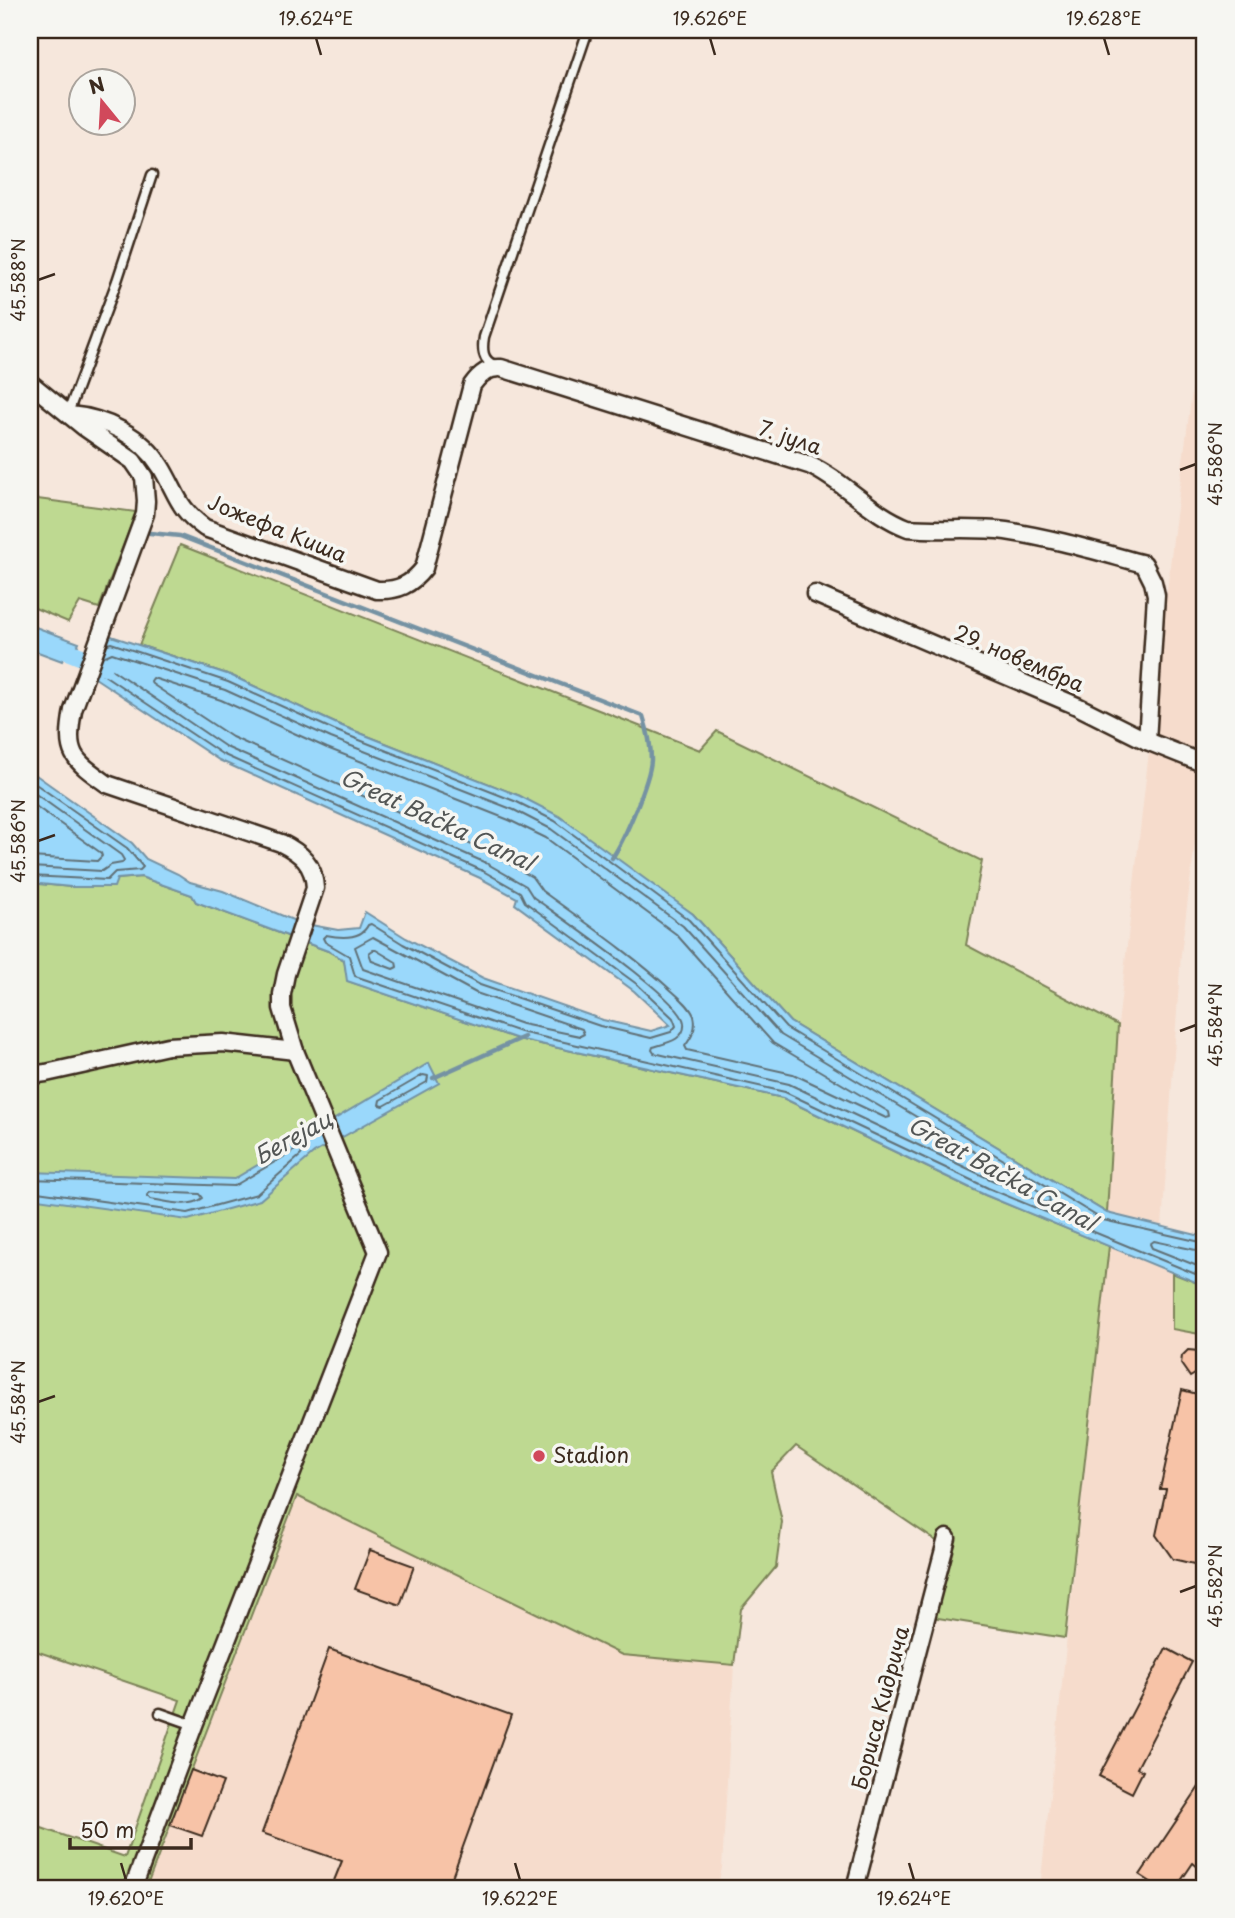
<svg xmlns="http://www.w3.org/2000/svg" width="1235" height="1918" viewBox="0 0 1235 1918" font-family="'Playpen Sans',sans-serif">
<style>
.built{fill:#f6dccc}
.green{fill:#bed991;stroke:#7c8258;stroke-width:2}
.water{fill:#9ad8fb;stroke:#7492a3;stroke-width:2}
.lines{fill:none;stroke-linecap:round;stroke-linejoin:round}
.shore{stroke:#617076;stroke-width:2}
.stream{stroke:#7492a3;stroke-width:4.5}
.canal{stroke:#9ad8fb;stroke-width:18}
.building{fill:#f7c3a7;stroke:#3b2a1e;stroke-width:2}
.service-casing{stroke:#3b2a1e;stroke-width:13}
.minor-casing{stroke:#3b2a1e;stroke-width:21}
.service{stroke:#f6f6f2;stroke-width:8}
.minor{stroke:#f6f6f2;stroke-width:16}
.ticks{fill:none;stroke:#3b2a1e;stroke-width:2.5}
.poi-dot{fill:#d1495b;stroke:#f6f6f2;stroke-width:2.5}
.labels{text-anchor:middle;stroke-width:7;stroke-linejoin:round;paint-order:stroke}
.street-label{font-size:21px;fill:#3b2a1e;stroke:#f6f6f2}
.poi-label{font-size:21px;fill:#3b2a1e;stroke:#f6f6f2;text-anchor:start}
.water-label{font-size:23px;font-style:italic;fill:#535655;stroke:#f6f6f2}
.neatline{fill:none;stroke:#3b2a1e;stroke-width:2.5}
.ticks-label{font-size:18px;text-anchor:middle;fill:#3b2a1e}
</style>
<rect width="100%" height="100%" fill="#f6e7dc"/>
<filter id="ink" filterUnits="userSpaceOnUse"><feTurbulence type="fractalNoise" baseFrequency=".0143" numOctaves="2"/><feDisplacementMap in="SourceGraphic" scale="14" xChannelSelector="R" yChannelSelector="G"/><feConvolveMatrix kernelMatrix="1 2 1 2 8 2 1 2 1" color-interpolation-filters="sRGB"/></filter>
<g filter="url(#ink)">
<g class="built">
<path d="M1205 290V764L1181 954 1162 1227 1107 1213 1118 1025 1173 539Z"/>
<path d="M1109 1246 1172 1273V1329L1205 1335V1888H1040Z"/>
<path d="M297 1496 622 1655 734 1665 722 1868 717 1888H146Z"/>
</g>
<g class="green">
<path d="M30 498 136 512 99 608 80 602 68 622 30 606Z"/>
<path d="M180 545 700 750 717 731 982 861 966 945 1118 1025 1107 1213 790 1022 693 914 520 796 337 724 230 675 139 645Z"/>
<path d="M141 877 192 895 196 902 328 951 344 960 348 981 518 1039 783 1098 985 1195 1109 1246 1065 1638 925 1616 942 1545 796 1446 771 1472 782 1522 776 1567 741 1609 734 1665 622 1655 297 1496 146 1888H30V1824L125 1857 180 1700 30 1649V883L71 887 117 879Z"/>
<path d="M1172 1273 1205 1286V1335L1172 1329Z"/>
</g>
<g class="water">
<path d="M30 625 79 643 71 660 64 657 62 661 30 649Z"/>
<path d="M108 635 230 675 337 724 520 796 559 816 693 914 790 1022 1107 1213 1205 1237V1286L985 1195 783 1098 518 1039 347 981 344 960 328 951 196 902 192 895 141 877 117 879 114 887H71L30 883V772L36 775 132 843 146 859 178 874 190 882 223 891 300 923 338 930 359 928 365 912 406 938 483 978 603 1020 651 1031 670 1025 634 991 515 904 517 898 480 878 219 760 95 678 79 670Z"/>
<path d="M429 1063 439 1083 314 1153 260 1200 188 1220 30 1198V1172L234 1179Z"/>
</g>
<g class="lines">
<g class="shore">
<path d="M30 632 62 644 64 648 57 652 30 643"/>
<path d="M108 644 111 643 228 682 334 730 517 802 555 821 689 920 786 1028 1103 1220 1205 1243"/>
<path d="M101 662 226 747 486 863 526 886 533 897C557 915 683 1000 684 1023 686 1040 666 1043 653 1047L652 1050 654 1053 789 1084 992 1180 1046 1203 1050 1201 1049 1197 781 1035 683 926 551 829 514 810 331 738 225 690 112 653 103 657"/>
<path d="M98 671 222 754 483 871 520 892 525 902 638 985 673 1018 676 1026 671 1032 651 1038 600 1026 480 985 403 944 371 924 368 925C361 940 341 938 326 935L323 938 325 942 349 956 355 976 520 1032 785 1092 988 1188 1205 1278"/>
<path d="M153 678 221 700 327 748 509 820 546 838 676 934 773 1043 889 1112 890 1117 886 1118 793 1074 687 1050 685 1046C692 1037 697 1028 694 1016 690 1006 680 998 672 991 632 954 586 923 542 891L532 877 492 854 232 737 152 684 151 681Z"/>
<path d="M30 780 127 848 143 867 140 870 115 872 107 880 30 876"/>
<path d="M30 790 121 855 124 860 122 863 111 865 102 871 30 867"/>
<path d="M30 802 101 853 102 856 97 861 30 857"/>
<path d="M373 937 476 993 582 1029 584 1034 580 1036 522 1024 363 969 355 947Z"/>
<path d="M373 950H376L396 962 397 967 393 969 372 961 369 953Z"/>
<path d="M423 1075 428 1076 427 1082 384 1106 379 1105 380 1100Z"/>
<path d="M30 1179 234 1186 297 1149H300L302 1152 301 1155 257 1194 188 1213 30 1191"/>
<path d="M151 1192 200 1194 203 1198C189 1209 167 1201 150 1199L147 1195Z"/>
<path d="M1205 1252 1154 1241 1150 1244 1152 1248 1205 1269"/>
</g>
<g class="stream">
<path d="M150 533 180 536 643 716C648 731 651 745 651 760 650 780 624 841 612 858"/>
<path d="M433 1078 524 1037"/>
</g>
<path class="canal" d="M30 636 104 666"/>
</g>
<g class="building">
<path d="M1188 1350 1199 1351 1205 1360 1200 1371 1190 1377 1181 1364 1182 1356Z"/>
<path d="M1182 1390 1205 1396V1561L1198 1565 1173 1559 1156 1535 1166 1489H1160Z"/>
<path d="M370 1550 414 1566 400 1605 355 1589Z"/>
<path d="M1166 1648 1192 1662 1137 1768 1143 1771 1132 1793 1099 1776Z"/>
<path d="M329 1649 511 1715 448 1888H331L342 1861 262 1833Z"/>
<path d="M191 1770 223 1782 202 1836 170 1825Z"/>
<path d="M1205 1778V1858L1199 1868 1193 1863 1176 1888H1160L1140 1875Z"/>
</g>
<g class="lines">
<defs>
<g id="service">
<path d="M495 365C482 361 482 349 484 337L588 30"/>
<path d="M68 413 117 281 152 175"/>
<path d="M160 1713 194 1725"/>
</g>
<g id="minor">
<path d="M30 383 84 427 133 461 144 477 146 501 145 514 73 710C65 754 72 759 107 784L281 843C301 853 314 864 315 888L286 974 282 994V1008L295 1051 378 1252 194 1725 133 1888"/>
<path d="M70 415C105 418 142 436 161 467 178 495 177 508 205 528L377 590C398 591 411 585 424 568L472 385C479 375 488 367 501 368L809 465C844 481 871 514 908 528 940 531 973 527 1006 531 1053 538 1099 552 1144 564L1153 582 1156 595 1147 741"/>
<path d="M815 594 1077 706 1147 741 1205 764"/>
<path d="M30 1075 46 1073 168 1046 223 1043 295 1051"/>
<path d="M855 1888 947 1538"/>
</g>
</defs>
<use href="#service" class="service-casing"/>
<use href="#minor" class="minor-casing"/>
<use href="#service" class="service"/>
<use href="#minor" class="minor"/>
</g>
</g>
<path class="ticks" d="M316 38 321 55M710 38 715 55M1104 38 1109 55M38 280 55 274M1180 470 1196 464M38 841 55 835M1180 1031 1196 1025M38 1402 55 1396M1180 1592 1196 1586M121 1863 126 1880M515 1863 520 1880M909 1863 914 1880"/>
<circle class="poi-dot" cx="539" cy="1456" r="7"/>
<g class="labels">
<g class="street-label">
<text transform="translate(790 438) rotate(19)" y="7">7. јула</text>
<text transform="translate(277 529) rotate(22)" y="7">Јожефа Киша</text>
<text transform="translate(1019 659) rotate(23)" y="7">29. новембра</text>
<text transform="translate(881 1708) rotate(-75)" y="7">Бориса Кидрича</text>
</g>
<g class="poi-label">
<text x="553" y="1463">Stadion</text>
</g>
<g class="water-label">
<text transform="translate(437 820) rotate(25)" y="8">Great Bačka Canal</text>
<text transform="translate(293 1138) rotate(-29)" y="8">Бегејац</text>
<text transform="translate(1002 1174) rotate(29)" y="8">Great Bačka Canal</text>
</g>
</g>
<rect width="1235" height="1918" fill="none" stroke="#f6f6f2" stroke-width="77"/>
<g transform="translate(102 102) rotate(342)"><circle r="33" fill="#f6f6f2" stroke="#aba49d" stroke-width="2"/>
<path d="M0-5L12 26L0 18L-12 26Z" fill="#d1495b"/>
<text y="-10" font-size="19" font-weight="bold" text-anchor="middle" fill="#3b2a1e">N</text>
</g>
<path d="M70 1838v10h121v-10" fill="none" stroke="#3b2a1e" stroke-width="3.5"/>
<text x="80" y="1838" font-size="21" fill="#3b2a1e" stroke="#f6f6f2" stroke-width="5" paint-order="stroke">50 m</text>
<rect x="38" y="38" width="1158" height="1842" class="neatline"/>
<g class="ticks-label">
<text x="316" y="25">19.624°E</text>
<text x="710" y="25">19.626°E</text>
<text x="1104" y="25">19.628°E</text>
<text transform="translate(19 280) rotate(-90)" y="6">45.588°N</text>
<text transform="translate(1216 464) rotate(-90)" y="6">45.586°N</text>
<text transform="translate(19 841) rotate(-90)" y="6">45.586°N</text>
<text transform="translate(1216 1025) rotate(-90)" y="6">45.584°N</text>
<text transform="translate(19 1402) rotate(-90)" y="6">45.584°N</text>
<text transform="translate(1216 1586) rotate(-90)" y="6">45.582°N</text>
<text x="126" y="1905">19.620°E</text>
<text x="520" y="1905">19.622°E</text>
<text x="914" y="1905">19.624°E</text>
</g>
</svg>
